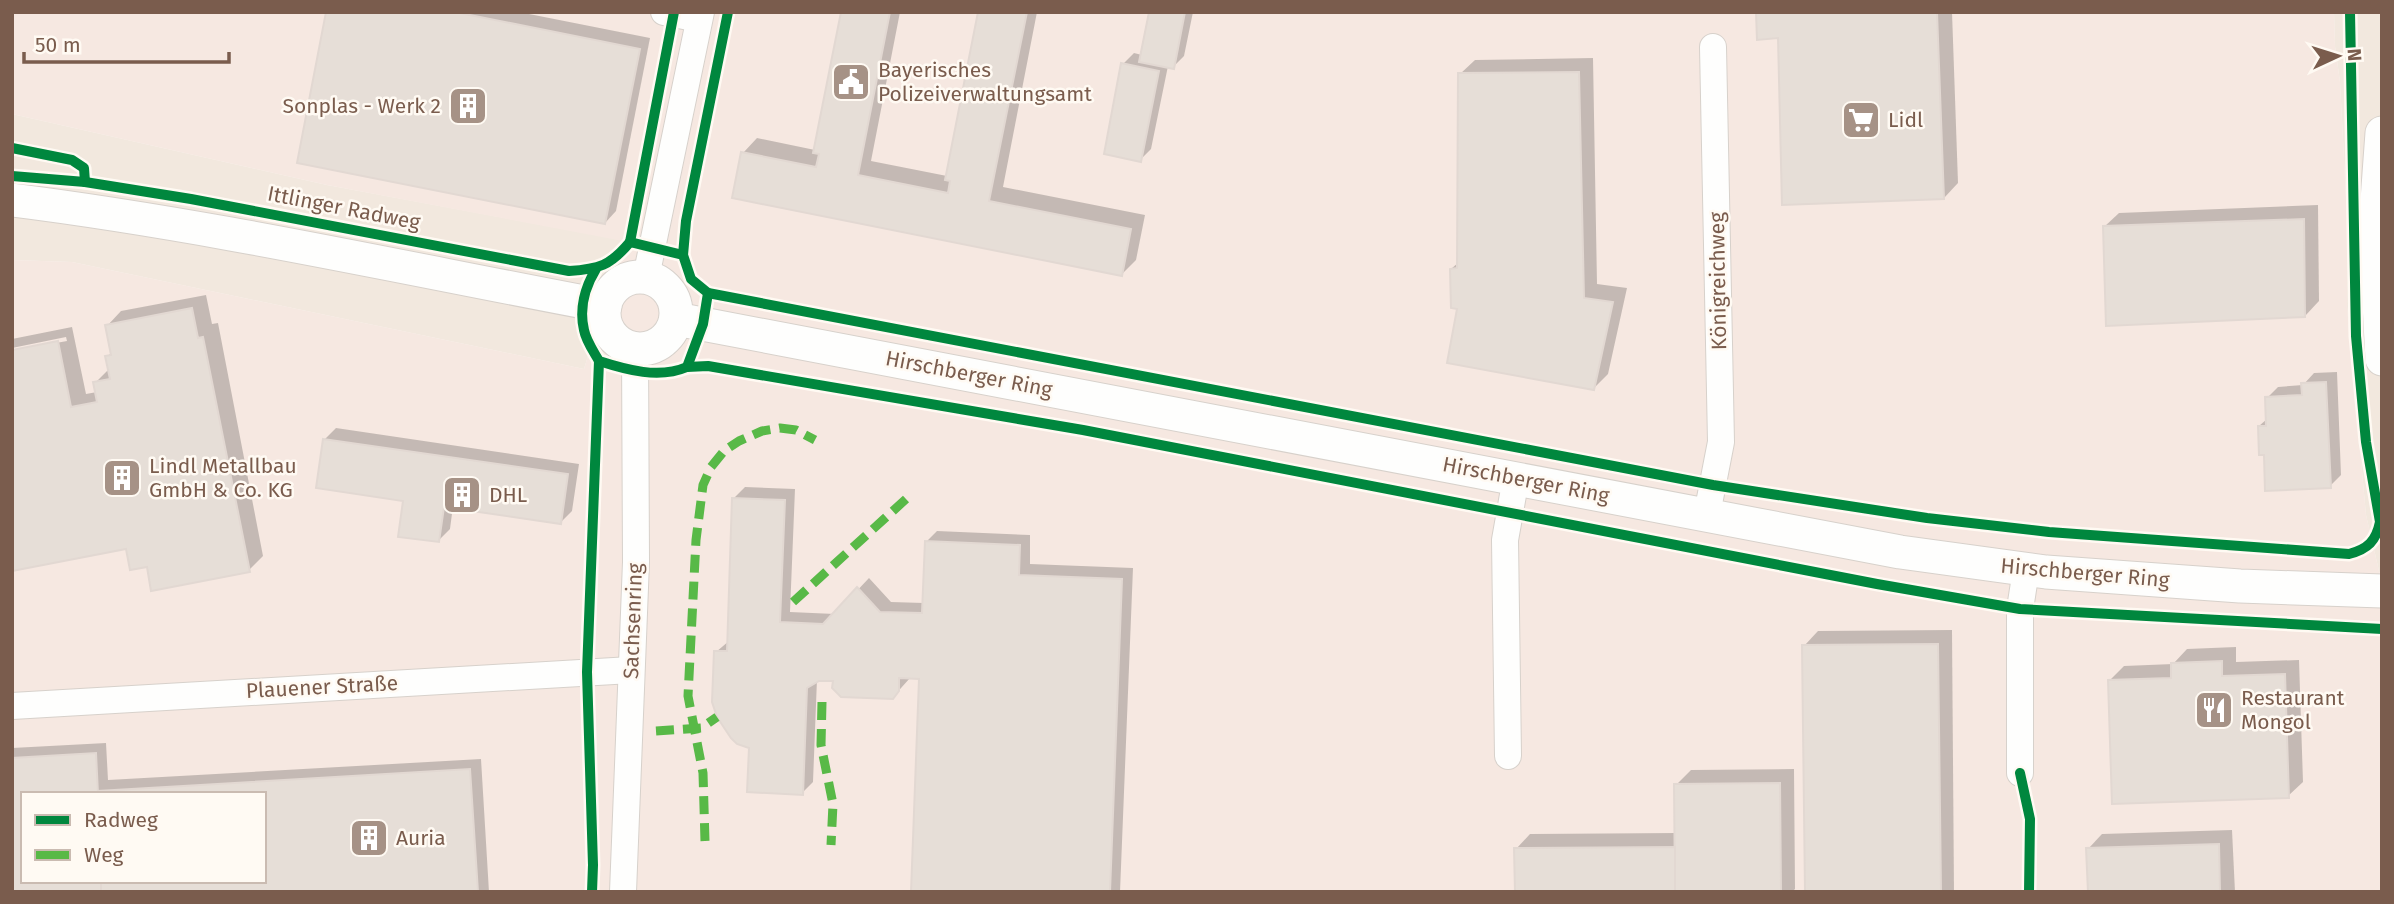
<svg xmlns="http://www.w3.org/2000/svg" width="2394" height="904" viewBox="0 0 2394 904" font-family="'Fira Sans',sans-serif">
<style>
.residential{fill:#f2e8de}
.commercial{fill:#f6e8e1;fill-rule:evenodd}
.shadow{fill:#0003;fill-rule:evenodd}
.building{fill:#e6ded7;stroke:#e2d8d2;stroke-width:2}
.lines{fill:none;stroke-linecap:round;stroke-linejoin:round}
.minor-casing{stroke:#d7d1cb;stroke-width:28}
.tertiary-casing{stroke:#d7d1cb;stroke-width:35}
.minor{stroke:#fefefd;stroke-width:26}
.tertiary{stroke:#fefefd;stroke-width:33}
.quiet{stroke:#58b947;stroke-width:9;stroke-dasharray:18 9;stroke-linecap:butt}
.cycleway-casing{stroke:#fffaf3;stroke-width:15}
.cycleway{stroke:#00873e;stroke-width:10}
.labels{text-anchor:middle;stroke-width:5;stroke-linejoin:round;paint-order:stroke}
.poi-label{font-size:21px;fill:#7a5c4d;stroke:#fffaf3;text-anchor:start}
.street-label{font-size:21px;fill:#7a5c4d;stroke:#fffaf3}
</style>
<rect width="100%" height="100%" fill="#f9f5f0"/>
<g class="residential">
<path d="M2334 12H2382V584L2366 515 2347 306V217L2340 82 2335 46Z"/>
<path d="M12 114 327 185 623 240 584 369 72 262 12 260Z"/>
</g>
<path class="commercial" d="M12 12H2334L2335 46 2340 82 2347 217V306L2366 515 2382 584V892H12V260L72 262 584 369 623 241 327 185 12 114ZM23 794H264V881H23Z"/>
<g class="shadow">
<path d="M328 12H519L650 38 616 211 605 223Z"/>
<path d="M842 12H900L871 161 947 176 980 12H1037L1003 187 1145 215 1136 260 1122 274 743 153 757 138 815 150Z"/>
<path d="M1151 12H1193L1184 56 1173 67 1168 66 1151 149 1140 160 1123 64 1134 53 1142 55Z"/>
<path d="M1758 12H1952L1958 183 1944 198Z"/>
<path d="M1593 58 1597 284 1627 288 1608 374 1594 388 1460 307 1451 269 1459 262 1460 74 1475 60Z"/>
<path d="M2318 205 2319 301 2305 316 2104 227 2119 213Z"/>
<path d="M206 295 212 324 218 323 263 556 249 570 148 565 12 351 67 341 66 337 12 348V339L72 327 86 394 97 392 95 383 110 368 107 357 112 352 107 326 121 311Z"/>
<path d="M2337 372 2341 475 2330 486 2265 453 2259 426 2267 419V398L2278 387 2303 385 2314 373Z"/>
<path d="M336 428 579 464 572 511 561 522 453 506 450 529 438 541 405 499 324 440Z"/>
<path d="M745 487 795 489 790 612 835 614 869 578 891 602 924 603 926 542 937 531 1030 535V564L1133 568 1120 892H912L921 678H910L893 697 834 679H817L813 782 802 793 751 747 716 652 729 641 734 498Z"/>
<path d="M1952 630 1954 892H1806L1804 646 1818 631Z"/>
<path d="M2236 647V662L2299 660 2303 782 2288 796 2110 680 2124 666 2173 664 2187 649Z"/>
<path d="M106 743 108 780 481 759 489 892H12V748ZM23 794H264V881H23Z"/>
<path d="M1794 769 1795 889 1792 892H1516V849L1530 834 1677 833 1676 785 1691 770Z"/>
<path d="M2232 830 2235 892H2089L2088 849 2102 834Z"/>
</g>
<g class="building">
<path d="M326 12H455L640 49 605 224 297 163Z"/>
<path d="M841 12H890L858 175 948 193 950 181 945 180 978 12H1027L989 201 1131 229 1122 276 732 198 741 152 816 167 819 154 813 153Z"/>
<path d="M1149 12H1185L1174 69 1139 62Z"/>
<path d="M1756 12H1937L1944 199 1782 205 1778 38 1757 40Z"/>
<path d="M1121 63 1159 71 1141 162 1104 154Z"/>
<path d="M1579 72 1584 298 1613 302 1594 390 1447 363 1457 309 1451 308 1450 269 1457 268 1458 73Z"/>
<path d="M2304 219 2305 317 2106 326 2103 226Z"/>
<path d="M192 308 198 338 203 337 250 572 151 591 147 567 130 570 126 549 12 571V350L58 341 71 407 97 402 93 382 110 379 105 356 111 355 105 325Z"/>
<path d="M2326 382 2331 488 2265 491 2264 455H2259L2258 426H2266L2265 397 2302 395 2301 383Z"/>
<path d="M323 439 568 474 561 524 444 507 439 542 398 537 403 501 316 488Z"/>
<path d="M732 498 785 500 780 622 823 624 857 587 880 612 922 613 925 541 1020 545 1019 575 1122 579 1110 892H911L919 679 899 678V691L893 699 841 697 832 688 833 681H819L807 688 803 795 747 792 749 748 737 744 731 738 717 717 712 702 714 651H727Z"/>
<path d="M1938 644 1941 892H1805L1802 645Z"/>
<path d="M2222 661V676L2285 674 2289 798 2112 804 2108 680 2171 678V663Z"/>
<path d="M96 753 98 794H23V881H101V892H12V758Z"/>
<path d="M470 769 478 892H101V881H264V794H98V791Z"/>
<path d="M1780 783 1781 892H1675L1674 784Z"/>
<path d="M2219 844 2220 892H2088L2086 848Z"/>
<path d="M1675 847V892H1515L1514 848Z"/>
</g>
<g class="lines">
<defs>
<g id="minor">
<path d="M664 12 699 19"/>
<path d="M646 277 701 12"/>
<path d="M1707 514 1721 442 1713 47"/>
<path d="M12 706 631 670"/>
<path d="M1508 756 1505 540 1516 478"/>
<path d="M2020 773V609L2026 570"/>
<path d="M623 892 636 562 635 349"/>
</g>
<g id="tertiary">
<path d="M2382 133 2375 228 2382 359"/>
<path d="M12 200C211 225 408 269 605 306"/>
<circle cx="640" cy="313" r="36"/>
<path d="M676 319 1900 552 2046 572 2240 586 2382 591"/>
</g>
</defs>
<use href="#minor" class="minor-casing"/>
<use href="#tertiary" class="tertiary-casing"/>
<use href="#minor" class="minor"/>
<use href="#tertiary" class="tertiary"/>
<g class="quiet">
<path d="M793 602 906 499"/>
<path d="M822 702 821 745 833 804 831 845"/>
<path d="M656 731 701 728 717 717"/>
<path d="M705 841 703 773 688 696 696 540 703 485 711 467 724 451 739 441 762 431 780 428 796 430 815 440"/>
</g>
<defs>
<g id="cycleway">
<path d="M12 148 72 160 84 168 85 182"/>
<path d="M12 176 85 182 191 199 569 271C599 269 610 266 630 242L683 255 691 279 708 293 703 324 687 367C659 379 627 370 599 361 594 352 586 341 584 330 579 309 585 287 596 269"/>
<path d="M630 242 674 12"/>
<path d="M683 255 686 221 728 12"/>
<path d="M708 293 1713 485 1927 518 2049 532 2349 554C2368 549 2376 541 2380 522L2366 442 2356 336 2350 12"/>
<path d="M687 367 708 366 1083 430 1877 584 2020 609 2382 629"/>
<path d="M2020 773 2030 819 2029 892"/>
<path d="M592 892 593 865 587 672 599 361"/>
</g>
</defs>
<use href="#cycleway" class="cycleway-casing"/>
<use href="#cycleway" class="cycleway"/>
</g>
<defs>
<symbol id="civic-square" viewBox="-11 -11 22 22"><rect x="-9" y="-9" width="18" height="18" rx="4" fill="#a69286" stroke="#fffaf3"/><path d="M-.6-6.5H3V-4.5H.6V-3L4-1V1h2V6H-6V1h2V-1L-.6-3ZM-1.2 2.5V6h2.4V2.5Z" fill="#fff"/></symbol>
<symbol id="building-square" viewBox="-11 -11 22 22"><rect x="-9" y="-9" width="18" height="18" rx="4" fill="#a69286" stroke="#fffaf3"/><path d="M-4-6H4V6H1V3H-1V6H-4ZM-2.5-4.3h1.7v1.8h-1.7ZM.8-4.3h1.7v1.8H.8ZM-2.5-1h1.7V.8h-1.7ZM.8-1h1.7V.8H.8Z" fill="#fff"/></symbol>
<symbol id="supermarket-square" viewBox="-11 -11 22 22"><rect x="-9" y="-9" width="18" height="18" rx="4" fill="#a69286" stroke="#fffaf3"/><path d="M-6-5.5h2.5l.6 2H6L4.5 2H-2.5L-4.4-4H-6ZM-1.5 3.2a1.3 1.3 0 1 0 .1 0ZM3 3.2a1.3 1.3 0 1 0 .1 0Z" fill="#fff"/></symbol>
<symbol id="restaurant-square" viewBox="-11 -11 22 22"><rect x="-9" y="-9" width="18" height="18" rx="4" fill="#a69286" stroke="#fffaf3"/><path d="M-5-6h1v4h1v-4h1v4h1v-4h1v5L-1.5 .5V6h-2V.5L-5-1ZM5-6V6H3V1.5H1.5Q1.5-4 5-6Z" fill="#fff"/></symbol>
</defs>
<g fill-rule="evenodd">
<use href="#civic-square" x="829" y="60" width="44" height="44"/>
<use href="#building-square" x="446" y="84" width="44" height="44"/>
<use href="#supermarket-square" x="1839" y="98" width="44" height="44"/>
<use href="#building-square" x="100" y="456" width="44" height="44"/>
<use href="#building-square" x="440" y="473" width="44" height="44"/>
<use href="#restaurant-square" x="2192" y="688" width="44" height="44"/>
<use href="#building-square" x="347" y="816" width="44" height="44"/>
</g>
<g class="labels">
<g class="poi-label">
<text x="878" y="77">Bayerisches<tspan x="878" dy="24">Polizeiverwaltungsamt</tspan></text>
<text x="441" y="113" text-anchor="end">Sonplas - Werk 2</text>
<text x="1888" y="127">Lidl</text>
<text x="149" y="473">Lindl Metallbau<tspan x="149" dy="24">GmbH &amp; Co. KG</tspan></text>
<text x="489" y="502">DHL</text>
<text x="2241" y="705">Restaurant<tspan x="2241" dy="24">Mongol</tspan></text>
<text x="396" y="845">Auria</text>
</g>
<g class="street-label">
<text transform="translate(344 208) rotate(11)" y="7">Ittlinger Radweg</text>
<text transform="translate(1718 281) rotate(-91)" y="7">Königreichweg</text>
<text transform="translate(969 374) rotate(11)" y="7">Hirschberger Ring</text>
<text transform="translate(1526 480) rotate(11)" y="7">Hirschberger Ring</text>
<text transform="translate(2085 573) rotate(5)" y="7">Hirschberger Ring</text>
<text transform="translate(633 621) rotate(-88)" y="7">Sachsenring</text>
<text transform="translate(322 687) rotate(-3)" y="7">Plauener Straße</text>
</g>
</g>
<rect width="2394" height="904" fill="none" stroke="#7a5c4d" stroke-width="28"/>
<rect x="21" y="792" width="245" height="91" fill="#fffaf3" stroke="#cabbb1" stroke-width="2"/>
<rect x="35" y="815" width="35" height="10" fill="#00873e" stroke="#cabbb1" stroke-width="2"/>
<text x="84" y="827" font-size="21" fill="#7a5c4d">Radweg</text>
<rect x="35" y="850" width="35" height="10" fill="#58b947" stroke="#cabbb1" stroke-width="2"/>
<text x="84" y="862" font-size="21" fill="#7a5c4d">Weg</text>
<g transform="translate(2338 56) rotate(86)" stroke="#fffaf3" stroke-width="5" paint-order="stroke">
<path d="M0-5L12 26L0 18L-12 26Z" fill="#7a5c4d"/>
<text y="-10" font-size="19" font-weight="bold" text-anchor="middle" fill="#7a5c4d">N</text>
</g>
<path d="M24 52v10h205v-10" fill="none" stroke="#7a5c4d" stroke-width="3.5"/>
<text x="35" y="52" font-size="21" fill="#7a5c4d" stroke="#fffaf3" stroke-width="5" paint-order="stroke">50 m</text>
</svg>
